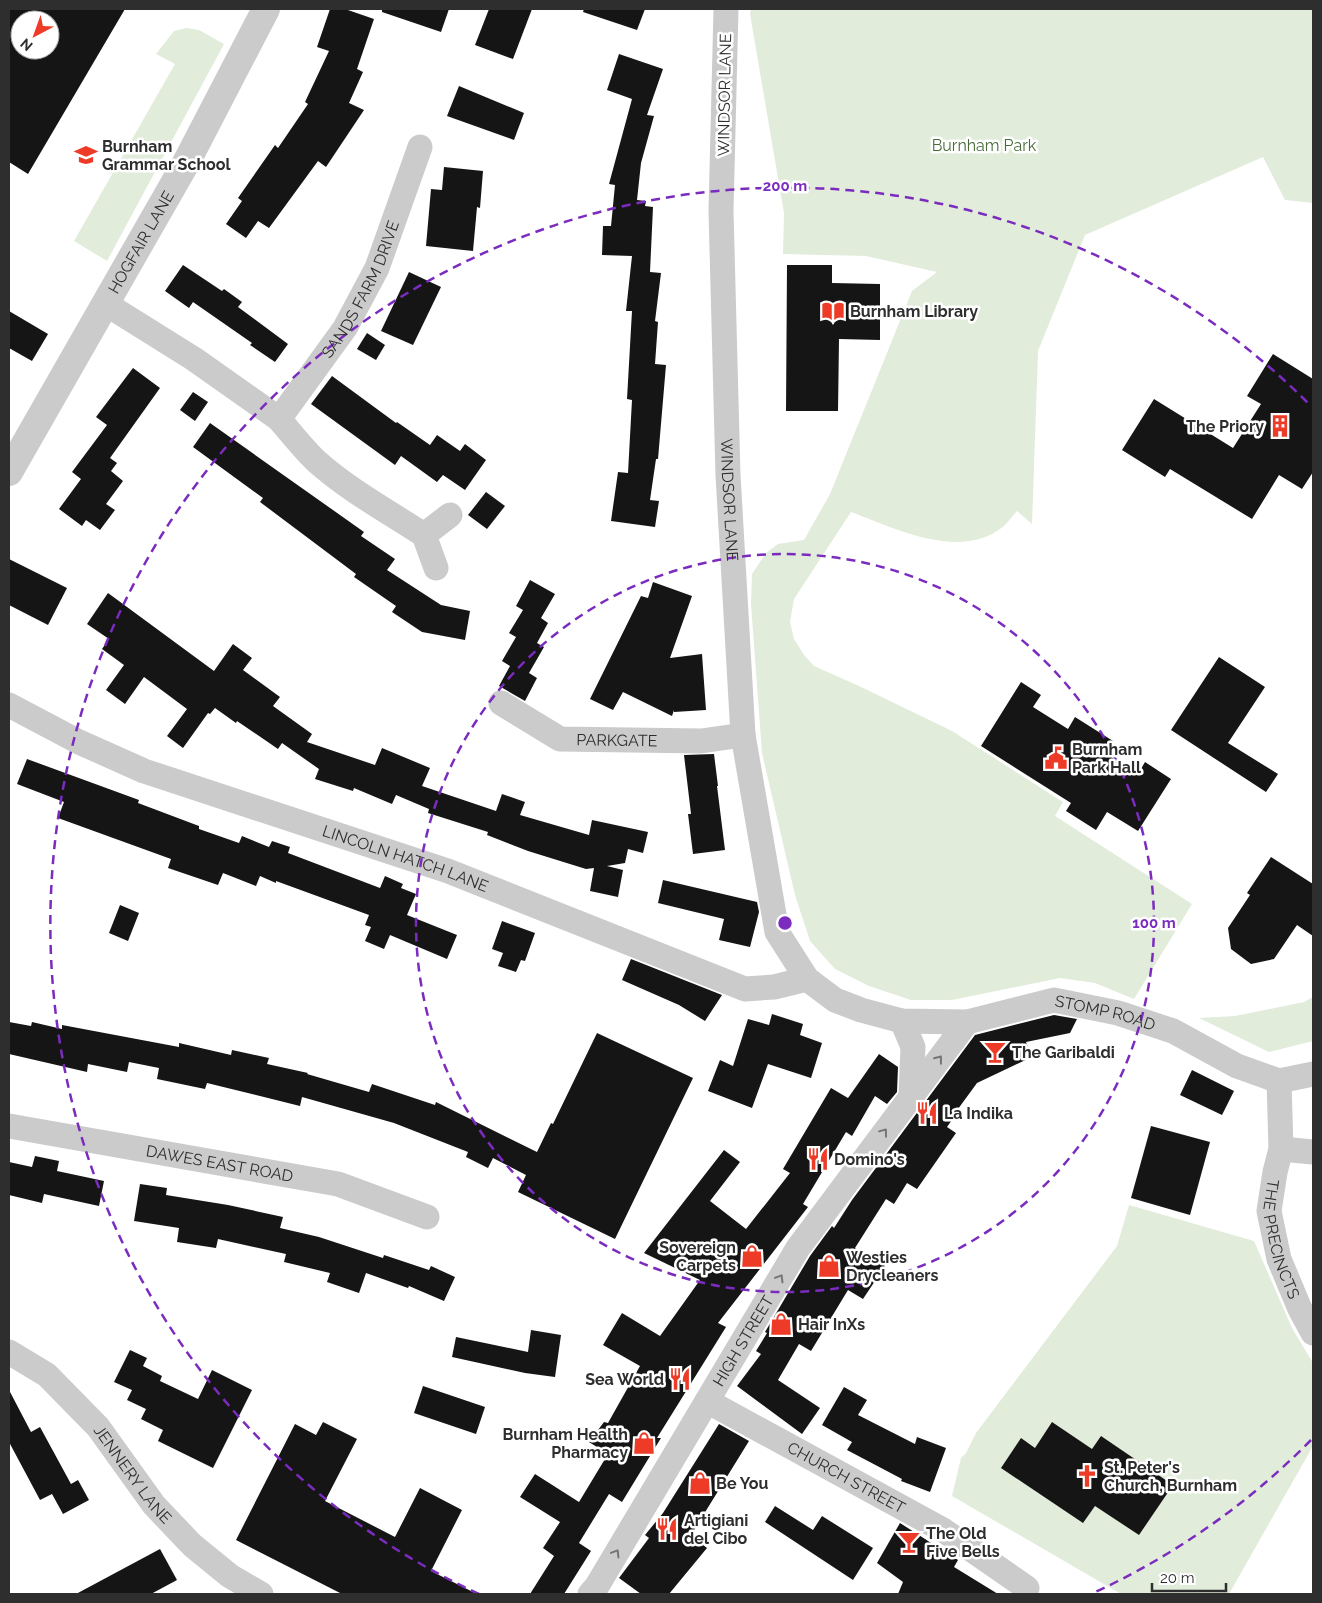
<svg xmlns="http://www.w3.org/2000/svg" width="1322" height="1603" viewBox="0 0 1322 1603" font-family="Raleway,sans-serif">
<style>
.green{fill:#e1ecdb}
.building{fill:#151515;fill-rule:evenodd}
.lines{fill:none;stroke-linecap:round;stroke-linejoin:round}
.minor{stroke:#cbcbcb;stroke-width:25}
.tertiary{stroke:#cbcbcb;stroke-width:28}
.oneway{stroke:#757575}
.ring{fill:none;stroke:#7b2cbf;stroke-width:2.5;stroke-dasharray:9 6}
.labels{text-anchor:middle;stroke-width:5;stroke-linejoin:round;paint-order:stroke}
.street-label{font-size:16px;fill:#2e2e2e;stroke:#fff}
.park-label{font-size:16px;fill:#486c39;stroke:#fff}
.poi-label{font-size:16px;font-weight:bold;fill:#2e2e2e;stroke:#fff;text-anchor:start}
.centre{fill:#7b2cbf;stroke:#fff;stroke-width:2.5}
.ring-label{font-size:15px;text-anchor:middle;font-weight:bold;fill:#7b2cbf;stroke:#fff;stroke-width:5;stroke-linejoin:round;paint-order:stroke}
</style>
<rect width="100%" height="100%" fill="#fff"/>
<g class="green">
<path d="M751 9H1313V203L1285 200 1263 157 1085 235 1038 351 1032 524 1017 511C1012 516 1008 522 1004 526 960 562 895 528 851 512L794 599 790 622 794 639 804 655 814 666 859 686 952 731 1063 802 1055 816 1192 904 1134 999 1095 983 1060 978 952 1000H911L869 986 835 969 810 941 795 895 762 753 751 604 752 574 766 553 778 544 804 540 830 494 912 291 937 272 866 256 783 254 784 213 750 14Z"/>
<path d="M186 28 199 30 224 44 107 261 74 241 175 64 156 54 174 31Z"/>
<path d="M1313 997V1041L1269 1052 1199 1018 1235 1016 1304 1002Z"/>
<path d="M1129 1205 1254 1241 1292 1328 1313 1363V1446L1229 1594H1121L952 1496 961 1458 966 1453 976 1433 1117 1246Z"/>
</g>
<g class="building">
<path d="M9 9H125L28 174 9 162ZM20 20H50V50H20Z"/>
<path d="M330 9H345L374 19 357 69 363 72 349 103 364 110 326 167 318 161 269 228 258 221 246 238 226 224 242 201 238 198 275 145 278 148 308 104 305 102 329 51 317 47Z"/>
<path d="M382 9H449L441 32 382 12Z"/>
<path d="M489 9H532L513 59 475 45Z"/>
<path d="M584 9H645L637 30 583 12Z"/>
<path d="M619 54 663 69 647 115 654 116 641 163 637 200 646 201 645 206 653 207 650 272 661 273 655 321 658 322 655 364 666 365 658 459H656L650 500 659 501 655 527 611 521 618 472 628 473 632 400 627 399 632 311H626L632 256 602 255 603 226H611L615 185 609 184 632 99 607 90Z"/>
<path d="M459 86 524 113 514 140 447 116Z"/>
<path d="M444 167 483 171 480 208 477 207 473 251 426 246 431 189 442 190Z"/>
<path d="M183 265 222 291 224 289 242 302 238 307 288 344 275 362 250 345 252 343 193 302 189 308 165 291Z"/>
<path d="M787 265H832V283L880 284V340L839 339 838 411H786Z"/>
<path d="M409 272 441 287 413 345 381 331Z"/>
<path d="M9 311 48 334 32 361 9 348Z"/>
<path d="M367 333 385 345 376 360 357 349Z"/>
<path d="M1273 354 1313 379V472L1302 489 1279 475 1252 519 1170 469 1165 477 1122 450 1154 399 1233 448 1261 404 1247 396Z"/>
<path d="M133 368 160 388 110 458 117 463 111 471 123 481 106 504 115 510 100 530 86 520 82 526 59 509 81 479 72 472 107 425 96 417Z"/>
<path d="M332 376 396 423 397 422 430 445 437 435 460 451 465 444 486 460 465 490 443 475 437 482 401 456 395 465 311 404Z"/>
<path d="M193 392 208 402 195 421 180 410Z"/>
<path d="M210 423 364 532 361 536 395 559 387 570 441 605 470 611 465 640 422 632 392 612 396 606 354 577 356 574 260 502 263 498 193 447Z"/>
<path d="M486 492 505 506 487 529 468 515Z"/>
<path d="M9 559 67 588 48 625 9 605Z"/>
<path d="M530 580 555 594 541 618 548 623 537 643 544 647 529 673 537 678 525 701 499 686 510 666 502 661 516 637 509 633 523 610 516 606Z"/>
<path d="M653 582 692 596 670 658 702 654 706 710 674 712V710L672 716 623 692 613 710 590 699 641 596 648 598Z"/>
<path d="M108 593 214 671 233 644 252 658 243 670 280 697 273 706 312 734 307 742 375 765 382 748 430 768 422 786 496 811 502 794 525 802 520 815 589 835 592 820 648 832 643 853 628 849 625 863 607 866 623 870 618 897 590 891 594 868 586 869 528 851 487 835 488 832 428 813 429 809 396 795 392 804 354 788 353 791 315 779 319 769 282 743 278 749 237 721 236 723 215 708 210 714 208 713 183 748 167 736 187 709 144 677 125 704 106 690 124 665 102 649 109 639 87 624Z"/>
<path d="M1219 657 1265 687 1228 743 1278 774 1266 792 1171 730Z"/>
<path d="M1021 682 1041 695 1033 707 1068 729 1075 717 1113 741 1105 753 1138 774 1145 762 1171 779 1138 831 1107 812 1096 830 1066 811 1071 803 981 746Z"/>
<path d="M714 754 718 786H717L725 850 693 854 688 814H691L684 755Z"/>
<path d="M27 759 139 800 138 803 199 826V829L239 843 242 836 269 847 272 841 290 847 288 853 380 888 385 876 403 884 401 888 416 894 407 915 457 935 447 959 390 935 384 949 365 941 371 927 365 925 369 915 276 881V883L260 876 256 886 223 873 218 885 168 868 171 859 58 818 64 802 17 784Z"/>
<path d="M1271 857 1313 884V936L1297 925 1274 959 1251 964 1231 949 1228 928 1250 895 1247 893Z"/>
<path d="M663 880 757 902 759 912 750 947 719 940 724 919 658 903Z"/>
<path d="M120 905 139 913 128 941 109 933Z"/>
<path d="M502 921 535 933 525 961 521 960 516 972 498 966 503 953 492 949Z"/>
<path d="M631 959 722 995 705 1021 679 1005 622 980Z"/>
<path d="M772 1014 803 1024 800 1035 822 1043 811 1078 768 1064 752 1108 708 1091 720 1060 733 1066 748 1019 769 1025Z"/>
<path d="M1054 1015 1077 1019 1070 1033 1026 1042 1032 1057 977 1083 958 1109 959 1110 947 1127 956 1133 917 1189 907 1183 894 1204 886 1199 855 1248 885 1266 863 1299 848 1290 811 1351 799 1344 778 1380 820 1408 802 1434 737 1386 761 1354 756 1351 767 1333 765 1332 810 1256 832 1226 834 1228 852 1200 975 1035Z"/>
<path d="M9 1022 31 1026 32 1022 62 1029V1025L179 1047V1043L231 1055 232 1050 269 1058 267 1064 308 1073 307 1074 369 1092 372 1084 435 1105 436 1102 537 1152 551 1123 553 1124 597 1033 693 1078 615 1239 518 1192 526 1175 493 1158 488 1168 466 1157 468 1152 394 1123 302 1097 300 1106 207 1083 205 1089 157 1079 159 1068 129 1062 127 1072 88 1064 87 1072 9 1054Z"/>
<path d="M879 1054 898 1067 897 1092 887 1104 875 1096 852 1136 846 1132 803 1204 808 1207 718 1323 726 1327 657 1438H661L622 1502 609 1494 579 1543 591 1551 564 1594H530L554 1556 543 1548 560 1522 520 1497 535 1474 579 1502 608 1454 589 1442 604 1422 608 1423 640 1366 603 1345 622 1313 660 1336 700 1280 644 1253 724 1150 740 1162 710 1201 746 1229 790 1173 783 1169 831 1088 848 1098Z"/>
<path d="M1192 1070 1234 1091 1222 1115 1180 1095Z"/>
<path d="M1151 1126 1210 1142 1190 1215 1131 1198Z"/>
<path d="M35 1156 59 1161 57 1171 104 1181 99 1206 44 1194 42 1203 9 1195V1162L32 1167Z"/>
<path d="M140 1184 167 1188 166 1195 228 1205 283 1217 280 1228 319 1237 383 1258 384 1255 429 1270 431 1266 455 1277 444 1301 409 1286 408 1288 366 1273 359 1293 327 1282 330 1273 284 1262 286 1254 218 1239 216 1248 177 1242 179 1228 134 1221Z"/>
<path d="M531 1330 561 1335 555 1377 525 1373 452 1357 456 1337 528 1352Z"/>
<path d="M130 1350 147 1358 143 1366 162 1376 160 1381 198 1399 212 1370 252 1390 213 1468 158 1441 163 1430 141 1419 146 1409 127 1400 132 1390 114 1382Z"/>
<path d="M423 1386 485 1407 476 1434 414 1413Z"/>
<path d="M844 1387 867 1400 858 1415 915 1444 917 1437 946 1448 930 1492 901 1481 902 1479 847 1450 852 1442 822 1425Z"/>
<path d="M9 1390 31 1432 40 1427 71 1484 78 1480 89 1500 63 1514 52 1494 40 1500 9 1442Z"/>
<path d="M323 1422 357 1439 325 1501 395 1537 420 1488 462 1510 431 1571 477 1594H342L236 1540 295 1424 316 1435Z"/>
<path d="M1052 1422 1092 1449 1101 1436 1173 1485 1139 1535 1095 1506 1083 1523 1001 1468 1021 1438 1035 1448Z"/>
<path d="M719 1424 749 1441 691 1535 707 1548 669 1594H641L619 1578 649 1538 645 1535 663 1513Z"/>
<path d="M775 1506 813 1530 822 1516 873 1548 853 1580 765 1522Z"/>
<path d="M900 1523 958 1560 954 1567 998 1594H898L903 1582 877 1563Z"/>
<path d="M160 1549 177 1580 151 1594H76Z"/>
</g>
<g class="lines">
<g class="minor">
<path id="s1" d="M726 9 721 211 728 475 743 735 777 932 807 979 835 1000 861 1010 902 1021 967 1022 1054 1000 1118 1013 1173 1031 1237 1066 1279 1081 1313 1074"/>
<path id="s2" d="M106 304 194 359 279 419 345 328 377 268 420 147"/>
<path d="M279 419C291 433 302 447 315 460 347 489 387 511 424 535"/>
<path d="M436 568 424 535 450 515"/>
<path id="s3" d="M501 703 560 739 701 741 743 735"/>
<path id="s4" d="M9 705 79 742 144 771 448 871 745 989 774 987 807 979"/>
<path d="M902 1021 913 1047 911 1096"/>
<path id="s5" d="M1279 1081 1281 1149 1275 1172 1269 1211 1279 1259 1300 1309 1313 1333"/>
<path id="s6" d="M9 1126 338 1184 427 1217"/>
<path d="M1281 1149 1313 1152"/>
<path id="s7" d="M9 1352 47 1375 98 1427 154 1505 192 1545 230 1576 261 1594"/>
<path id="s8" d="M707 1401 943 1530 1027 1588 1024 1594"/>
<path id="s9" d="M590 1594 597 1586 798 1248 967 1022"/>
</g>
<path class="tertiary" id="s10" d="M9 472 187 161 266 9"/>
</g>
<defs><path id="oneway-chevron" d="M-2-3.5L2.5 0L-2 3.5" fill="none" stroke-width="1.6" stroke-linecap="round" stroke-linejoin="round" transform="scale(1.25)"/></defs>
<g class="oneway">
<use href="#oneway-chevron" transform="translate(939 1059) rotate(-52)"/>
<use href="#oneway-chevron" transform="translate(884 1132) rotate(-53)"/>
<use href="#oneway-chevron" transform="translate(780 1278) rotate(-59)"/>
<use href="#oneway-chevron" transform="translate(616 1553) rotate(-59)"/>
</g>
<g class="ring">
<circle cx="785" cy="923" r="369"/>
<path d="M1311 1440A737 737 0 0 1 1091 1594M479 1594A737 737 0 1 1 1311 406"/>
</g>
<defs>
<symbol id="school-bare" viewBox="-9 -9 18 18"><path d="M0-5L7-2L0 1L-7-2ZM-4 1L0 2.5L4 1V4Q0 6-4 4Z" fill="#ed3b27" stroke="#fff" stroke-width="2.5" paint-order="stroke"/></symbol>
<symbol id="library-bare" viewBox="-9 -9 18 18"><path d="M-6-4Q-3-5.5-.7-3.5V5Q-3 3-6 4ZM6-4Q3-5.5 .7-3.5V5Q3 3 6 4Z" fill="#ed3b27" stroke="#fff" stroke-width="2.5" paint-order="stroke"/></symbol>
<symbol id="building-bare" viewBox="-9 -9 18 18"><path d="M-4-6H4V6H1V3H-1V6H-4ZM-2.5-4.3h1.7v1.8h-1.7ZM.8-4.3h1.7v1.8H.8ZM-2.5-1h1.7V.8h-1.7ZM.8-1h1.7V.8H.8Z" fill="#ed3b27" stroke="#fff" stroke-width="2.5" paint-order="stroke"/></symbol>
<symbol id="civic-bare" viewBox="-9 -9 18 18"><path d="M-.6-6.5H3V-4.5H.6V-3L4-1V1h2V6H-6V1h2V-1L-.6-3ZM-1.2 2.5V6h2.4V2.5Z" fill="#ed3b27" stroke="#fff" stroke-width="2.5" paint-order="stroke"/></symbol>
<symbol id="bar-bare" viewBox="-9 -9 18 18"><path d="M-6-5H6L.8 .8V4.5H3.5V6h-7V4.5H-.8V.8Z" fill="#ed3b27" stroke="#fff" stroke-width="2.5" paint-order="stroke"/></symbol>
<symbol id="restaurant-bare" viewBox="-9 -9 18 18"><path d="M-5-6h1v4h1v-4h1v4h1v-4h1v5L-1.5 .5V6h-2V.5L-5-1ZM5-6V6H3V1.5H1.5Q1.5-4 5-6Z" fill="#ed3b27" stroke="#fff" stroke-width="2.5" paint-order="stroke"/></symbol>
<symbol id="shop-bare" viewBox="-9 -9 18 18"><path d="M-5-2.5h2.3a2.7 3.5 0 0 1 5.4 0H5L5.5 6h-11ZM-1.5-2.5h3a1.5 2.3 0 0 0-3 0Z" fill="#ed3b27" stroke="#fff" stroke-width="2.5" paint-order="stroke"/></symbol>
<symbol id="church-bare" viewBox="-9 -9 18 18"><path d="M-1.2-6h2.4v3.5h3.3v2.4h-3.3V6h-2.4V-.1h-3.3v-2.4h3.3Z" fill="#ed3b27" stroke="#fff" stroke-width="2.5" paint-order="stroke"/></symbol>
</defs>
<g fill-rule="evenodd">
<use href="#school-bare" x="70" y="139" width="32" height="32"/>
<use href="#library-bare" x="817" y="295" width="32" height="32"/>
<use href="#building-bare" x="1264" y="410" width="32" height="32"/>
<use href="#civic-bare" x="1040" y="742" width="32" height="32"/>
<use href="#bar-bare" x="979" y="1036" width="32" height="32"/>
<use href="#restaurant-bare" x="911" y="1097" width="32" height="32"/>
<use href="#restaurant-bare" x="802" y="1143" width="32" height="32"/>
<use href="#shop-bare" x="736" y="1240" width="32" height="32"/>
<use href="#shop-bare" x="813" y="1250" width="32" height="32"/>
<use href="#shop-bare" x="765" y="1308" width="32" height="32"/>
<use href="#restaurant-bare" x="664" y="1363" width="32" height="32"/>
<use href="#shop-bare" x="628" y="1427" width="32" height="32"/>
<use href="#church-bare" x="1071" y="1460" width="32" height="32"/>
<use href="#shop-bare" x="684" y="1467" width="32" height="32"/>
<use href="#restaurant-bare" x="651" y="1513" width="32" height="32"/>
<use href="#bar-bare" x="893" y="1526" width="32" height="32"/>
</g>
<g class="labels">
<g class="street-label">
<text transform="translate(724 95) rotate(-89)" y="6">WINDSOR LANE</text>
<text dy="6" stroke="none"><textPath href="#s10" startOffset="265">HOGFAIR LANE</textPath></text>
<text dy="6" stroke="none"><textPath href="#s2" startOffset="362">SANDS FARM DRIVE</textPath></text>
<text dy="6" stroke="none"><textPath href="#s1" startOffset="491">WINDSOR LANE</textPath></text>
<text dy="6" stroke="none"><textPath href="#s3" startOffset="126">PARKGATE</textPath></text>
<text dy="6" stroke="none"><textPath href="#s4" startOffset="426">LINCOLN HATCH LANE</textPath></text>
<text dy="6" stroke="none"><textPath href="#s1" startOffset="1295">STOMP ROAD</textPath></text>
<text dy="6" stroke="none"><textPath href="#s6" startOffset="214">DAWES EAST ROAD</textPath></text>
<text dy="6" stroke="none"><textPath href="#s5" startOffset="161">THE PRECINCTS</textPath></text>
<text dy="6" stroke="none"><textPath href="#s9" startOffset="296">HIGH STREET</textPath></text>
<text dy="6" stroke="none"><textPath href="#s7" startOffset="176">JENNERY LANE</textPath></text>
<text dy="6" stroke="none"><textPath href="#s8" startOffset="159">CHURCH STREET</textPath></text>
</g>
<g class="park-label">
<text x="984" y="151">Burnham Park</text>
</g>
<g class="poi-label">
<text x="102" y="152">Burnham<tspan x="102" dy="18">Grammar School</tspan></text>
<text x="850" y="317">Burnham Library</text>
<text x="1264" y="432" text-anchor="end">The Priory</text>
<text x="1072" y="755">Burnham<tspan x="1072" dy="18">Park Hall</tspan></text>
<text x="1012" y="1058">The Garibaldi</text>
<text x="944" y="1119">La Indika</text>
<text x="834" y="1165">Domino's</text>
<text x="736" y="1253" text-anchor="end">Sovereign<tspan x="736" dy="18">Carpets</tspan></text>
<text x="846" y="1263">Westies<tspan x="846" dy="18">Drycleaners</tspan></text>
<text x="798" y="1330">Hair InXs</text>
<text x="664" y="1385" text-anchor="end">Sea World</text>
<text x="628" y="1440" text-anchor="end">Burnham Health<tspan x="628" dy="18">Pharmacy</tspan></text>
<text x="1104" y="1473">St. Peter's<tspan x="1104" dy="18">Church, Burnham</tspan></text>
<text x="716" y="1489">Be You</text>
<text x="684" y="1526">Artigiani<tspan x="684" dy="18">del Cibo</tspan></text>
<text x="926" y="1539">The Old<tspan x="926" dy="18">Five Bells</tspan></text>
</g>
</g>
<circle cx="785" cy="923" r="8" class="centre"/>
<g class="ring-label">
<text x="785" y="191">200 m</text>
<text x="1154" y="928">100 m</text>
</g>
<rect width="1322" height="1603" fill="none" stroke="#2e2e2e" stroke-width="20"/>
<g transform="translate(35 35) rotate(221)"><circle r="24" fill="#ffffff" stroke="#ababab"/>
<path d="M0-4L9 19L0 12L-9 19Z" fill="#ed3b27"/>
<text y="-8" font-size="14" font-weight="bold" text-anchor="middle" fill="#2e2e2e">N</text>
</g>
<path d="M1152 1583v8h74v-8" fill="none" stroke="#2e2e2e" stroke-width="2.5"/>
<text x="1160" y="1583" font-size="15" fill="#2e2e2e" stroke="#ffffff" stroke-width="4" paint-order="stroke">20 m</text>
</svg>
